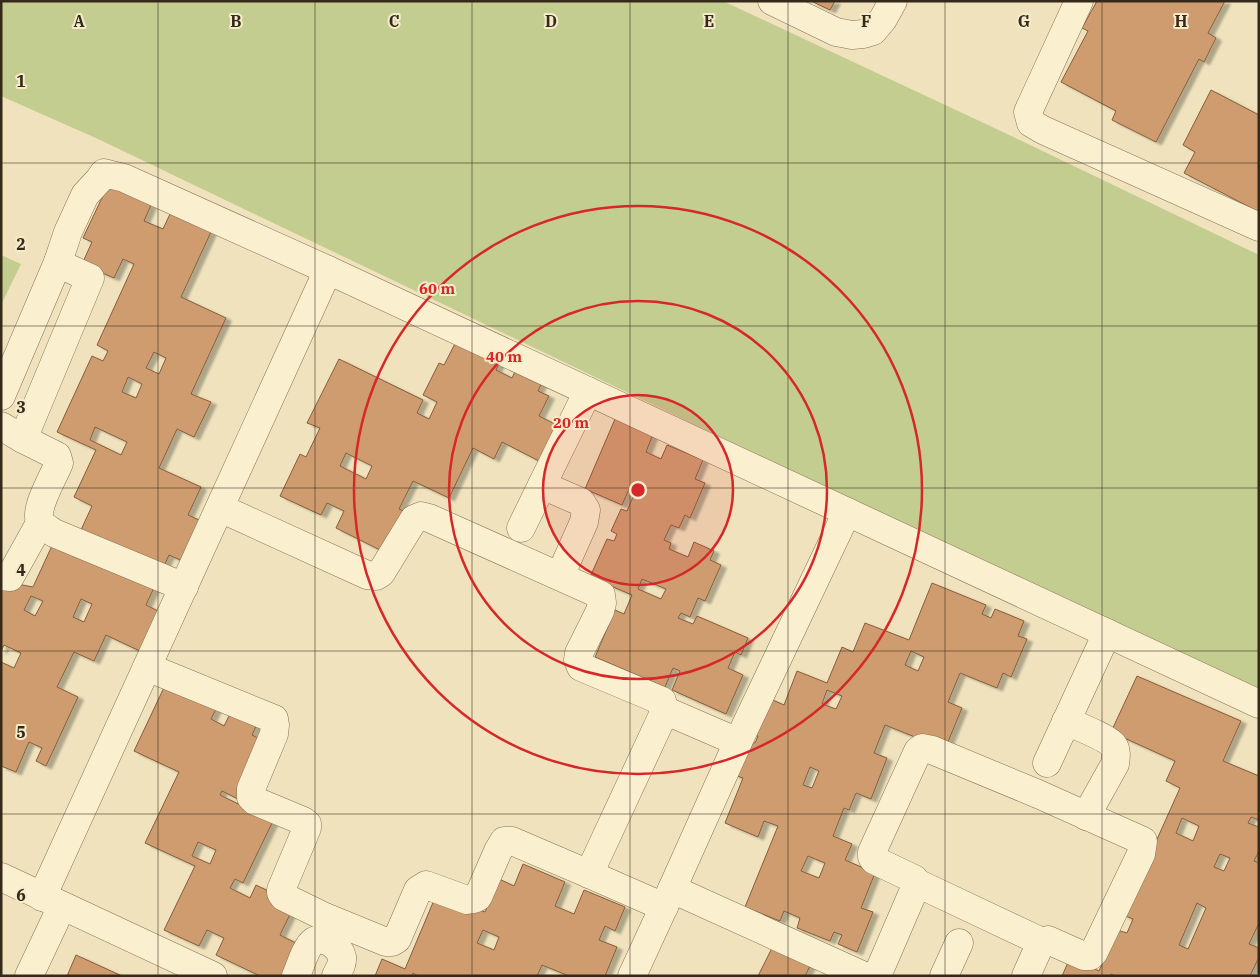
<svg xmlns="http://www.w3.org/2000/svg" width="1260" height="977" viewBox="0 0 1260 977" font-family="'IBM Plex Serif',serif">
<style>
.green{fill:#c3cd90}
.building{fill:#cf9c70;stroke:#875c3a;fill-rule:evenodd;filter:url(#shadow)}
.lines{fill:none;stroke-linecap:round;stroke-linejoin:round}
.minor-casing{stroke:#877255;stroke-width:29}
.minor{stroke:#faefcf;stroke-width:28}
.grid{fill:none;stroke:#35291a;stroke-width:1;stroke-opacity:0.55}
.ring{fill:none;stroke:#d62828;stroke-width:2.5}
.grid-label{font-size:16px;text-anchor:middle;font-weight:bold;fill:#35291a;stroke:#f6eccb;stroke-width:4;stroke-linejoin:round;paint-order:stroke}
.centre{fill:#d62828;stroke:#f6eccb;stroke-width:2.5}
.ring-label{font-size:15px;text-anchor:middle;font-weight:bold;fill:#d62828;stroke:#f6eccb;stroke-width:4;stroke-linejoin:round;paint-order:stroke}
</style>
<defs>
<filter id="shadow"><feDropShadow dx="5.5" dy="3" stdDeviation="1" flood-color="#0004"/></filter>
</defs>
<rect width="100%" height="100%" fill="#efe2bc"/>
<g class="green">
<path d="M1 1H723L1005 133 1259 255V695L98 139 1 96Z"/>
<path d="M1 255 21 264 1 305Z"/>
</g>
<g class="building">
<path d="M811 1H835L830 10Z"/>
<path d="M1097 1H1225L1208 33 1216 38 1204 62 1199 59 1156 142 1112 120 1116 111 1061 82 1088 31 1082 28Z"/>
<path d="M1211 90 1259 115V212L1184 173 1195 152 1183 145Z"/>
<path d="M108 185 151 205 144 221 163 229 170 214 211 232 181 297 226 318 191 394 211 402 194 437 177 429 159 468 201 487 188 515 208 524 189 564 169 555 146 605 162 613 144 653 106 635 94 661 74 652 57 687 78 697 46 766 36 761 42 748 29 742 16 772 1 766V662L14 668 21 653 4 645 1 651V581L33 587 62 524 80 532 92 506 74 497 96 450 57 432 92 356 103 361 108 351 97 345 134 264 123 259 114 278 82 264 92 242 83 238ZM154 352 166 358 159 374 146 368ZM128 377 142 384 136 398 122 392ZM95 427 127 442 121 455 90 440ZM31 596 43 601 35 616 24 610ZM81 599 92 604 84 622 73 617Z"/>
<path d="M459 336 502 357 496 370 512 378 518 365 544 378 538 391 549 396 539 416 557 425 539 461 502 442 494 459 473 448 449 498 413 481 399 509 410 514 401 535 391 530 380 550 336 528 344 511 327 503 321 515 280 496 300 454 306 457 320 428 307 423 339 359 423 400 417 413 429 419 437 402 423 395 439 363 444 365ZM346 453 372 466 366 479 340 466Z"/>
<path d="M618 412 655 429 646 452 661 459 667 445 703 460 695 479 705 483 690 518 685 515 679 528 671 525 664 540 671 543 669 549 688 557 694 542 714 551 710 560 721 565 705 601 698 598 690 617 681 613 678 618 693 624 697 616 748 638 741 655 735 652 728 668 743 675 726 714 672 690 680 671 673 668 665 687 595 657 615 610 624 614 632 595 590 577 607 539 614 541 617 534 611 531 621 509 627 511 635 492 629 489 622 505 585 489ZM642 579 666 589 661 599 638 589Z"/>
<path d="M932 583 986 605 982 614 991 618 995 609 1024 621 1018 636 1027 639 1011 677 1003 673 997 688 960 673 948 702 962 708 945 749 885 725 874 753 887 758 871 799 856 793 849 810 844 808 833 836 852 844 845 860 875 873 861 908 873 912 857 952 838 944 842 935 834 932 830 941 797 928 800 918 784 911 780 921 745 907 778 826 764 821 758 837 725 823 743 778 734 775 748 741 755 743 758 736 751 733 766 697 784 705 797 671 827 683 842 647 853 652 865 623 909 640ZM911 651 924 657 918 671 905 665ZM827 690 842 696 836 709 822 704ZM810 767 819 771 812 788 803 785ZM808 856 825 863 819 878 801 871Z"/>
<path d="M1137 676 1241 721 1223 761 1259 776V820L1251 817 1248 823 1259 827V851L1254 861 1259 863V923L1249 944 1259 948V957L1250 976H1115L1111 974V976H1062L1070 958 1099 971 1117 930 1127 933 1133 919 1123 915 1180 788 1166 781 1175 761 1111 732ZM1182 818 1199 826 1193 841 1176 833ZM1220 854 1230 858 1224 871 1214 867ZM1197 903 1206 908 1188 949 1179 945Z"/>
<path d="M168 679 219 703 211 719 224 726 232 710 258 722 252 735 266 742 238 799 222 791 220 795 273 821 243 883 235 879 230 888 250 898 256 885 295 904 280 935 300 945 285 976H260L216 955 224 938 207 930 199 946 164 930 195 866 145 843 179 772 134 751ZM198 842 216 850 210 864 192 856Z"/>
<path d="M523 864 565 882 555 906 574 914 584 890 625 907 615 931 605 926 599 940 617 947 605 976H569L542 965 537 976H418L413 973 412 976H375L382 959 405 969 437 893 485 912 499 879 514 886ZM483 930 499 937 494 950 477 943Z"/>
<path d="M772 948 810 966 805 976H758Z"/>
<path d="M76 955 122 976H67Z"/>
</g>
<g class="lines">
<defs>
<g id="minor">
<path d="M772 1 836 32 852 35 863 34 873 31 883 19 893 1"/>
<path d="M1079 1 1028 112 1031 123 1043 130 1259 227"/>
<path d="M1 396 58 262"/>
<path d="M1 426 23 439"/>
<path d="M542 485 581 502 586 510 584 522 560 576"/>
<path d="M220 508 367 575 376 576 381 573 414 519 421 516 429 518 601 595 602 603 600 611 579 653 578 660 581 667 662 701 664 710 662 717 589 874"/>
<path d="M521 528 588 391"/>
<path d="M1 576 10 577 40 523"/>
<path d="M184 587 54 533C50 530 44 527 41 523 32 512 54 476 59 463L57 456 23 439 90 278 68 268 58 262 68 232 85 195 99 180 104 173 124 178 328 270 1259 704"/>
<path d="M147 667 274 719 275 725 274 734 251 789V797L255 801 303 821 307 824V828L281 890V893L284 897 325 917 386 942H392L397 939 418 890 426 885 467 900 474 899 478 897 498 851 504 841H512L589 874 664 907"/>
<path d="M664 710 738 742"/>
<path d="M1066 721C1077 726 1106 737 1113 745 1117 750 1116 757 1115 764L1086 816"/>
<path d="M1047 763 1107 633"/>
<path d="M1 877 213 976"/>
<path d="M917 883 1042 942"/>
<path d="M672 889 864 976"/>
<path d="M42 897 328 270"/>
<path d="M29 976 62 906"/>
<path d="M296 976C300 967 306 946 314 941 324 935 340 947 342 957 343 963 339 970 336 976"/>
<path d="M632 976 672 889 738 742 847 512"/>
<path d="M877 976 917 883 914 879 874 860 872 857V852L918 751 922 748 932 750 1038 794 1143 841 1141 854 1094 952 1090 956H1084L1048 940 1042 942 1038 949 1026 976"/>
<path d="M944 976 959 943"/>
</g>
</defs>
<use href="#minor" class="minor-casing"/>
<use href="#minor" class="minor"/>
</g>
<path class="grid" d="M158 1V976M315 1V976M472 1V976M630 1V976M788 1V976M945 1V976M1102 1V976M1 163H1259M1 326H1259M1 488H1259M1 651H1259M1 814H1259"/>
<circle cx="638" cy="490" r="95" fill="#d62828" fill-opacity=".12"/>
<g class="ring">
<circle cx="638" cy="490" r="95"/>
<circle cx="638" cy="490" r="189"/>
<circle cx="638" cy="490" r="284"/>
</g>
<g class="grid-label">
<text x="79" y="27">A</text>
<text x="236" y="27">B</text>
<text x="394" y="27">C</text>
<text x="551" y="27">D</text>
<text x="709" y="27">E</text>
<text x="866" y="27">F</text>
<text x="1024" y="27">G</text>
<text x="1181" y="27">H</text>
<text x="21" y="87">1</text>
<text x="21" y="250">2</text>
<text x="21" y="413">3</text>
<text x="21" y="576">4</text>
<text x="21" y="738">5</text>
<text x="21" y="901">6</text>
</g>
<circle cx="638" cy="490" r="8" class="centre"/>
<g class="ring-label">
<text x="437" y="294">60 m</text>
<text x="504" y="362">40 m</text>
<text x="571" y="428">20 m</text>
</g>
<rect width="1260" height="977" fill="none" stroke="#35291a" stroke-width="5"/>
</svg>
